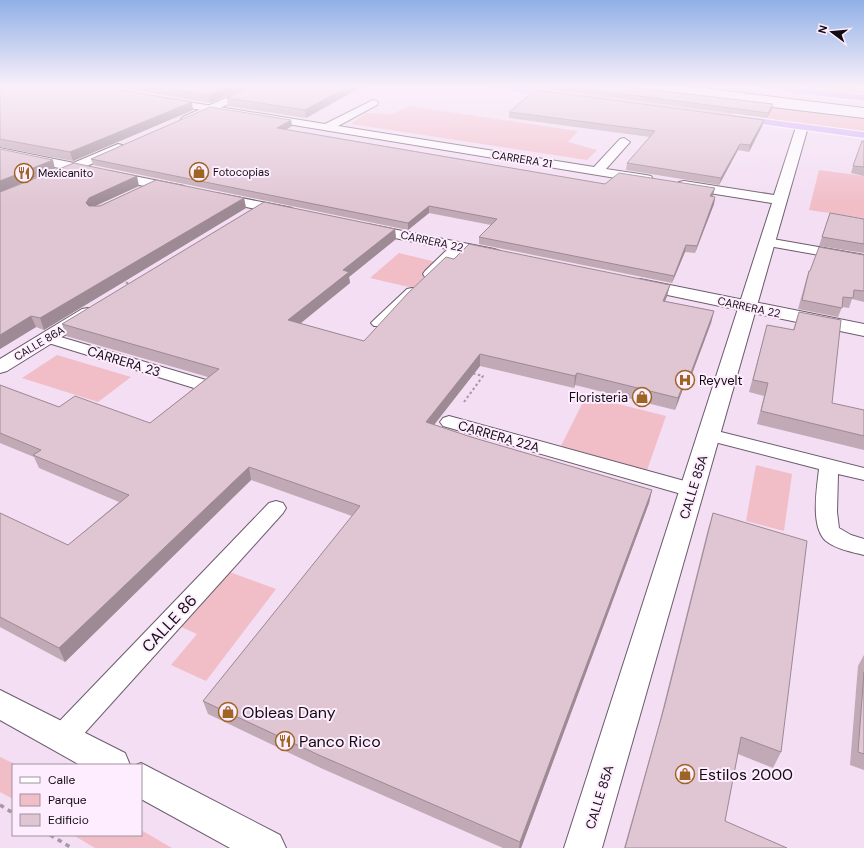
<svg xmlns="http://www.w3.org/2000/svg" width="864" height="848" viewBox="0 0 864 848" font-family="'DM Sans',sans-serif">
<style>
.green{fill:#f1bdc7}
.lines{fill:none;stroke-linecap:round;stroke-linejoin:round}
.service-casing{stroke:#6c5b6d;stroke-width:2}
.minor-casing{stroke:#6c5b6d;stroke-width:2}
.tertiary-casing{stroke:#6c5b6d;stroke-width:2}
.secondary-casing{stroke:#6c5b6d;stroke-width:2}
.trunk-casing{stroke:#fff;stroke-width:2}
.path-far2{stroke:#a797a7;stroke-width:1.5;stroke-dasharray:1.5 1.5;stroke-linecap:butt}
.path-far1{stroke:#a797a7;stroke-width:2;stroke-dasharray:2.5 2.5;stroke-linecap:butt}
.path{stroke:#a797a7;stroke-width:3.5;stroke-dasharray:4.5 4.5;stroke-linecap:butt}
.service{fill:#fff;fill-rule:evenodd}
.minor{fill:#fff;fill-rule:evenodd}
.tertiary{fill:#fff;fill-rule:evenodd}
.secondary{fill:#fff;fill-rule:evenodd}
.trunk{fill:#d2aef8;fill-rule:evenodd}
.wall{fill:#c1a9b5}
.shaded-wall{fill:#9d8a94}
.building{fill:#e0c5d3;stroke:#9d8a94}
.labels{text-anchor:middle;stroke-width:4;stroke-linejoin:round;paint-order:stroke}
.far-street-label{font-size:11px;fill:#120b12;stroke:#feedfe}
.far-poi-label{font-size:11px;fill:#120b12;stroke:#feedfe;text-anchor:start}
.street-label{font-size:13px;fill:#120b12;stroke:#feedfe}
.poi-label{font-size:13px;fill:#120b12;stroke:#feedfe;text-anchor:start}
.near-street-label{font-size:16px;fill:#120b12;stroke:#feedfe}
.near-poi-label{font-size:16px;fill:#120b12;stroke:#feedfe;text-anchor:start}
</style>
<rect width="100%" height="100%" fill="#f3def3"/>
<g class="green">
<path d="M510 86H590L864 119V132Z"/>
<path d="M776 86H846L864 88V97Z"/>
<path d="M410 106 578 131 568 142 597 150 587 160 351 124 366 113 392 114Z"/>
<path d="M819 170 864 176V218L809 210Z"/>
<path d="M399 253 440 263 413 288 370 278Z"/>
<path d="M57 355 131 377 98 402 22 378Z"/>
<path d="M586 396 666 416 647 470 561 446Z"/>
<path d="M756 465 792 474 784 531 746 521Z"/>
<path d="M224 570 276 589 206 681 171 665 197 634 177 625Z"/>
<path d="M0 757 17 765H13V799L0 792Z"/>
<path d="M141 830 172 848H95L73 835H141Z"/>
</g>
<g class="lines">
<defs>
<g id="service">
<path d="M657 86H685L864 108V114L661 88Z"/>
<path d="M767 238 864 255V263L763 245 761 242 763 239Z"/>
<path d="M458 243 463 244 464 247 463 250 435 277H425L423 274 425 271 453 244Z"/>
<path d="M412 288 417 289 419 292 417 295 384 326H374L371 323 374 320 407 289Z"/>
<path d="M47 333 206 380 208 384 206 388 200 389 194 388 42 341 39 338 42 335Z"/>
<path d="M449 416 699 485 702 490 699 495 692 497 443 426 440 422 443 418Z"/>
<path d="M709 429 864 468V480L838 474 837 512 839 528 851 535 864 539V555C852 552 836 549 826 541 810 527 817 488 819 469L703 439 700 435 703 431Z"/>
<path d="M276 501 283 503 286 508 283 513 72 747 62 751 52 747 48 738 52 729 269 503Z"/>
</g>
<g id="minor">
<path d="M163 98 325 124 373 100 377 101 378 103 377 105 338 126 594 167 620 139 624 138 630 142 606 169 646 175 651 176 653 179 651 182 646 183 159 103 158 101Z"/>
<path d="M802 124 808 127 602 848H564L772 203 684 189 679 188 677 185 679 182 684 181 774 195 796 127Z"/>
<path d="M0 148 74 163 80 167 74 171 0 156Z"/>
<path d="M88 308 94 309 97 313 94 317 7 371 0 373V359L82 309Z"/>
</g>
<g id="tertiary">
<path d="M253 86H268L191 121 187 122 181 119 183 117Z"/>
<path d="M118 144 122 145 124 148 122 151 0 203V194Z"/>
<path d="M109 171 184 186 186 189 184 192 179 193 104 178 102 175Z"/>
<path d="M216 193 287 207 292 208 294 211 292 214 287 215 211 200 209 197 211 194Z"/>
<path d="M367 224 494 249 500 251 502 254 500 257 494 259 362 231 360 228 362 225Z"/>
<path d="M640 279 864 324V336L634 288 632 284 634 280Z"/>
</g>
<g id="secondary">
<path d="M617 86H651L864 112V118L622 89Z"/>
<path d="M0 690 125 753 130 765H80L0 720Z"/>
<path d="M141 763 280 835 286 848H230L141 799V765H136Z"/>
</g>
<g id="trunk">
<path d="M488 86H518L563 93 568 96 563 99 493 89Z"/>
<path d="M759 86H793L864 95V101L764 89Z"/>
<path d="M734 115 864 132V138L730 120 728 118Z"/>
</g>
</defs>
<use href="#service" class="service-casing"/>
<use href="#minor" class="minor-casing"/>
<use href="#tertiary" class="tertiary-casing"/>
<use href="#secondary" class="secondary-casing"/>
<use href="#trunk" class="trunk-casing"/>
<path class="path-far2" d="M388 90 394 86"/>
<g class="path-far1">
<path d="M121 281 131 284"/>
<path d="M464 402 483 376 471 373"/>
</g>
<g class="path">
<path d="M0 805 13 813"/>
<path d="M50 835 72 848"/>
</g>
<use href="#service" class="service"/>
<use href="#minor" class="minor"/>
<use href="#tertiary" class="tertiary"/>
<use href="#secondary" class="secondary"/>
<use href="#trunk" class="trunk"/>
</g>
<g class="wall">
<path d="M0 86 193 110 73 161 0 147Z"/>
<path d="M110 86H248L210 103Z"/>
<path d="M252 86H363L306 118 228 106 227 98Z"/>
<path d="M545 86H622L773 104 772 109 767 118 545 88Z"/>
<path d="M809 86H827L826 89Z"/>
<path d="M509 112 764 120 762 126 749 152 738 150 719 185 626 170 627 163 650 137 509 118Z"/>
<path d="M291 120 292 126 286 129 605 184 715 188 712 197H715L714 204 695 253 685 252 672 283 479 244V237L491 225 429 213 408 230 93 165 91 159Z"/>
<path d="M864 141V176L851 173 853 166Z"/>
<path d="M0 149 55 169 3 191 139 186 94 206 244 198 246 208 44 330 36 327 0 349Z"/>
<path d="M830 213 864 219V253L819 246Z"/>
<path d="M395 229 396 239 349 277 350 283 300 323 364 341 454 259 670 285 667 296 665 301 714 311 711 323 686 390 683 389 675 410 575 385 574 388 480 366 434 425 471 437 652 490 649 503 521 848H503L323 769 208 714 203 701 352 516 251 480 65 662 0 627V513L68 545 119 502 39 468 34 457 0 443V385L59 407 150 423 208 377 66 336 62 324Z"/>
<path d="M864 255V302L852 299 849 308 842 307 838 317 798 309 806 280 809 271H810Z"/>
<path d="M799 312 832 403 864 410V450L757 424 764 396 749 392 767 325 793 330Z"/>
<path d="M713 513 781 752 773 768 738 754 725 821 787 848H624L659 724 708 529Z"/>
<path d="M864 655V770L850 765 858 666Z"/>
</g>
<g class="shaded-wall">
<path d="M229 86H248L210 103 209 95Z"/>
<path d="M349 86H363L306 118 305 110Z"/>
<path d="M192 102 193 110 73 161 70 152Z"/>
<path d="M773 104 772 109 767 118 768 113Z"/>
<path d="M291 120 292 126 278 134 277 128Z"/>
<path d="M764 120 762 126 749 152 750 145Z"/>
<path d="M740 144 738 150 719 185 721 178Z"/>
<path d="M53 160 55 169 0 192V181Z"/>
<path d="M137 176 139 186 91 208 89 213 86 203 89 198Z"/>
<path d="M715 188 713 195 709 203 710 196Z"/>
<path d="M715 197 714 204 695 253 697 246Z"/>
<path d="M244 198 246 208 44 330 40 318Z"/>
<path d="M429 206V213L408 230V223Z"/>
<path d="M395 229 396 239 349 277 350 283 290 332 288 320 343 270Z"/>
<path d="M686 245 685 252 672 283 674 276Z"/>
<path d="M670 285 667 296 661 312 663 301Z"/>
<path d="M714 311 711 323 686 390 689 378Z"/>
<path d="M31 316 36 327 0 349V335Z"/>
<path d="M480 354V366L426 435V422Z"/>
<path d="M577 373 575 385 574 388 575 376Z"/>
<path d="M686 377 683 389 675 410 678 398Z"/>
<path d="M249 467 251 480 65 662 59 648Z"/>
<path d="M652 490 649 503 521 848H519L520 842Z"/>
</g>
<g class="building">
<path d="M0 86H96L192 102 70 152 0 139Z"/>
<path d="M156 86H229L209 95Z"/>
<path d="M252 86H349L305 110 227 98Z"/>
<path d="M564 86H622L773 104 768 113Z"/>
<path d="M536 90 764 120 750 145 740 144 721 178 627 163 655 131 509 112Z"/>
<path d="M210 107 291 120 277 128 605 184 619 173 715 188 710 196 715 197 697 246 686 245 674 276 479 237 497 219 429 206 408 223 91 159Z"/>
<path d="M862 141H864V167L853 166Z"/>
<path d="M0 149 53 160 0 181Z"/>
<path d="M74 163 137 176 89 198 86 203 89 206H100L156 180 244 198 40 318 31 316 0 335V192Z"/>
<path d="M264 202 395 229 343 270 349 272 288 320 364 341 408 293 446 257 454 259 469 244 670 285 663 301 714 311 689 378 686 377 678 398 577 373 575 376 480 354 426 422 471 437 652 490 520 842 321 756 203 701 360 506 249 467 59 648 0 617V513L68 545 129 495 33 455 41 450 0 433V385L59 407 75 396 150 423 219 369 62 324Z"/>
<path d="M830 213 864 219V244L822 237Z"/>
<path d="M819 247 864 255V291L854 290 853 298 843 297 842 308 802 300 809 271H810Z"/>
<path d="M799 312 841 320 832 403 864 410V436L761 411 768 383 753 380 767 325 794 330Z"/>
<path d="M713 513 807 541 781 752 741 737 725 821 787 848H625L664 708Z"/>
<path d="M864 672V754L858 752Z"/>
</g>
<linearGradient id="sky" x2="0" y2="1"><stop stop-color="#90b0e6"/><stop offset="0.42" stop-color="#faf0fa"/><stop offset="1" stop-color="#faf0fa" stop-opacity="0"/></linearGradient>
<rect width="864" height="205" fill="url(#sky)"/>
<defs>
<symbol id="shop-ring" viewBox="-11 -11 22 22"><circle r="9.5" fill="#feedfe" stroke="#9e6423" stroke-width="1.5"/><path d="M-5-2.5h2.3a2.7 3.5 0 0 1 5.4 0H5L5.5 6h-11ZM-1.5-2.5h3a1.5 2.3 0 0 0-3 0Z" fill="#9e6423"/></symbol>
<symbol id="restaurant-ring" viewBox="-11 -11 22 22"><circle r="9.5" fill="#feedfe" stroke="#9e6423" stroke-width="1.5"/><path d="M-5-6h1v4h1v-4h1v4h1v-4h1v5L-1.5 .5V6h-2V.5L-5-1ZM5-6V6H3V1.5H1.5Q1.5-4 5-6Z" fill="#9e6423"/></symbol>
<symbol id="hospital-ring" viewBox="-11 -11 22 22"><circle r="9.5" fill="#feedfe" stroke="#9e6423" stroke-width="1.5"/><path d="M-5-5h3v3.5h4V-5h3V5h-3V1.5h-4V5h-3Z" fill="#9e6423"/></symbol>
</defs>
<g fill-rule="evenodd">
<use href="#shop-ring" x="188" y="161" width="22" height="22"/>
<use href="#restaurant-ring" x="13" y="162" width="22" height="22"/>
<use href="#hospital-ring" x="674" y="369" width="22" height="22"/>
<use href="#shop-ring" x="631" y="386" width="22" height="22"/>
<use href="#shop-ring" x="217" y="701" width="22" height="22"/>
<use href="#restaurant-ring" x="274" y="730" width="22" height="22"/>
<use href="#shop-ring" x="674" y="763" width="22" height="22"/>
</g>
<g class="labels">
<g class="far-street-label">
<text transform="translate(522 159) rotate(9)" y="4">CARRERA 21</text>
<text transform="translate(432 241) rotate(12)" y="4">CARRERA 22</text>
<text transform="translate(749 307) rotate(12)" y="4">CARRERA 22</text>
<text transform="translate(39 343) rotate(-31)" y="4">CALLE 86A</text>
</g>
<g class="far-poi-label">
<text x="213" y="176">Fotocopias</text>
<text x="38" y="177">Mexicanito</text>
</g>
<g class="street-label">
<text transform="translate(124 361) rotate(17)" y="5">CARRERA 23</text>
<text transform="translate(499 436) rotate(16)" y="5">CARRERA 22A</text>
<text transform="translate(693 487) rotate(-73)" y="5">CALLE 85A</text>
<text transform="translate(599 797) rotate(-73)" y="5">CALLE 85A</text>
</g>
<g class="poi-label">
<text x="699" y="385">Reyvelt</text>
<text x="628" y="402" text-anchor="end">Floristeria</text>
</g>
<g class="near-street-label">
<text transform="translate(169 623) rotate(-47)" y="6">CALLE 86</text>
</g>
<g class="near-poi-label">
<text x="242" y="718">Obleas Dany</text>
<text x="299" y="747">Panco Rico</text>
<text x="699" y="780">Estilos 2000</text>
</g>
</g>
<rect x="12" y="764" width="130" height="72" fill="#feedfe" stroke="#a093a0"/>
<rect x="20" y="777" width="20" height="6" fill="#ffffff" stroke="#a093a0"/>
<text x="48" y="784" font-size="12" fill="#120b12">Calle</text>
<rect x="20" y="794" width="20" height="12" fill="#f1bdc7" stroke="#a093a0"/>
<text x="48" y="804" font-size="12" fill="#120b12">Parque</text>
<rect x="20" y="814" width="20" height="12" fill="#e0c5d3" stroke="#a093a0"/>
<text x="48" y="824" font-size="12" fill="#120b12">Edificio</text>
<g transform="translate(832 32) rotate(286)" stroke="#feedfe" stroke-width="3" paint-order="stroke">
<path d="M0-3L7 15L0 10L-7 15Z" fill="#120b12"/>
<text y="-6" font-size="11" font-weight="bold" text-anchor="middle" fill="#120b12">N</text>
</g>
</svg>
